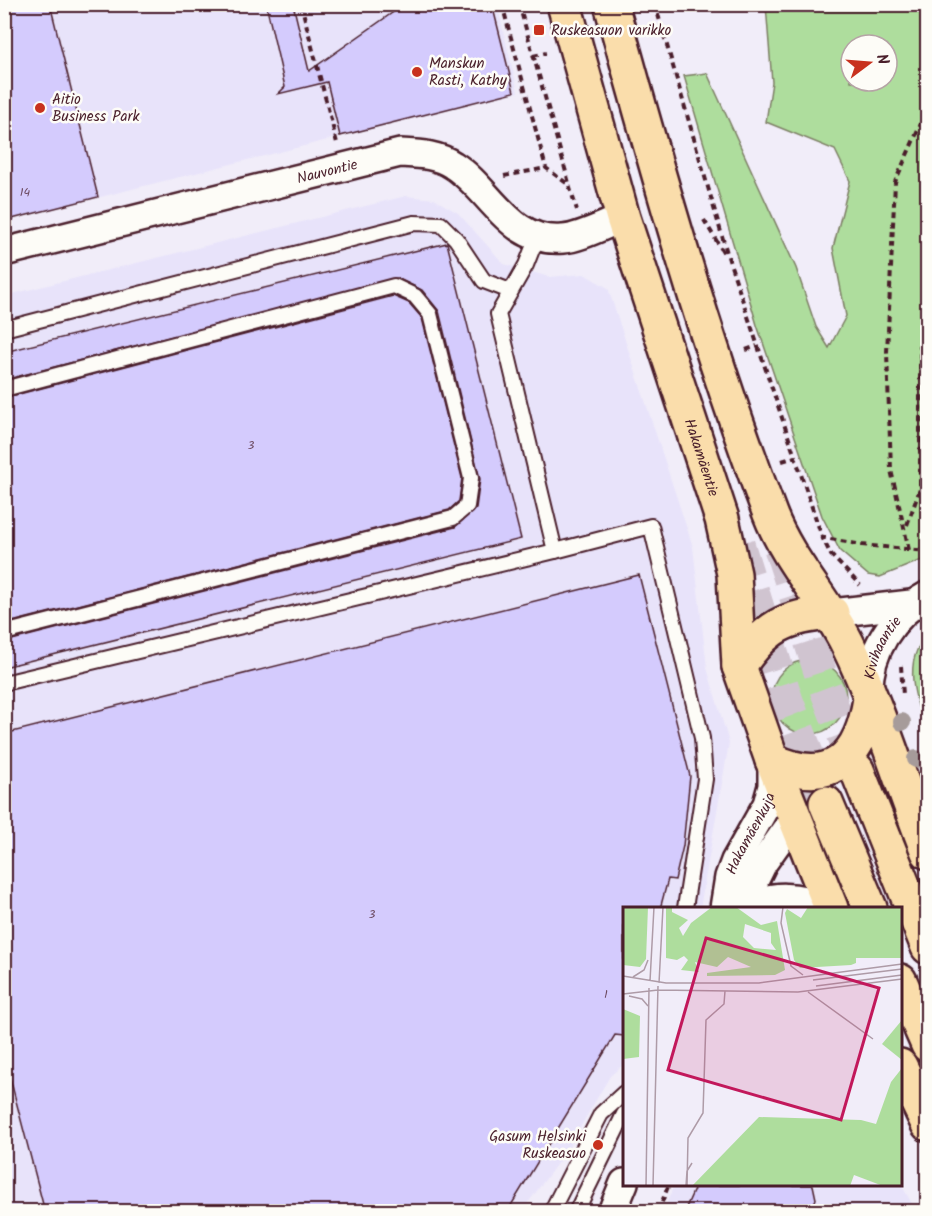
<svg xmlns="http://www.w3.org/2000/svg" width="932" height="1216" viewBox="0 0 932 1216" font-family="Kalam,sans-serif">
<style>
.built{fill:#e8e3fa}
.green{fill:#aedd9d;stroke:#7c7e64;stroke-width:1.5;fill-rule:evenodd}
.building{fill:#d4cbfd;stroke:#4a1f2b;stroke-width:1.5}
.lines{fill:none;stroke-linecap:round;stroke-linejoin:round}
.primary-tunnel{stroke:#d0c4d0;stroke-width:33;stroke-dasharray:33 16;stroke-linecap:butt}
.lane-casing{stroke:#4a1f2b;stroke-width:18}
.street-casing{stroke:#4a1f2b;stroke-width:32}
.primary-casing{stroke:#4a1f2b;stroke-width:38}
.path{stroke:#4a1f2b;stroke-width:4;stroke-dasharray:6 4.5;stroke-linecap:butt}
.lane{stroke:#fdfcf7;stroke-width:14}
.street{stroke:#fdfcf7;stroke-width:27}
.primary{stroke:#faddab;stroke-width:33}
.tree{fill:#a69b9a}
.poi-dot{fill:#c8321e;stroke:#fdfcf7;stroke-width:2}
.labels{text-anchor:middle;stroke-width:5;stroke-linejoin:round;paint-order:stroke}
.number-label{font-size:12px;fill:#6c4a60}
.poi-label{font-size:15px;fill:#4a1f2b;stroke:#fdfcf7;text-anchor:start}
.street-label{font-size:15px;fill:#4a1f2b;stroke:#fdfcf7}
.inset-road{fill:none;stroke:#ae9ba7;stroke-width:1.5}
.view{fill:#c2185b;fill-opacity:0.15;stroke:#c2185b;stroke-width:3}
.inset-edge{fill:none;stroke:#4a1f2b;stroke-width:3}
</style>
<rect width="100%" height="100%" fill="#f1edf9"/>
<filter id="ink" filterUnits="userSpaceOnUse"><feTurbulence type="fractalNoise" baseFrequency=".0167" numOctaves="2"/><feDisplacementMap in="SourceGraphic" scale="12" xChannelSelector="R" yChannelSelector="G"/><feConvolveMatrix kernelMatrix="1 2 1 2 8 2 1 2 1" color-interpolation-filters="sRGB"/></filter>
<g filter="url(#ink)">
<g class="built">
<path d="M5 5H497L518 92 5 221Z"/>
<path d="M406 196 434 199 458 213 504 264 549 277 584 274 608 288 693 547 707 668 729 743 700 908H624V1064L610 1076 567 1150 522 1211H5L4 296Z"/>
<path d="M901 1184 916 1211 663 1212 674 1185Z"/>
</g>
<g class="green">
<path d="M766 5H927V558L880 577 868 575 840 551 822 516 757 325 684 76 707 73 796 268 816 327 829 348 846 316 833 248 850 181 835 150 766 122 772 82ZM851 45H887V81H851Z"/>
<path d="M927 636V732C916 703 901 661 927 636Z"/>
<circle cx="809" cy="697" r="37"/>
</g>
<g class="building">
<path d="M4 4H50L98 197 4 221Z"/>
<path d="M266 4H293L309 71 405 4H492L514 92 340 136 327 82 278 94 285 87Z"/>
<path d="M447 243 521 539 4 667V642L455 527 476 508 480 479 439 311 422 290 397 278 4 380V352Z"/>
<path d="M393 296 409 303 422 318 462 478 459 501 449 510 4 624V398Z"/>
<path d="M639 575 690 776 683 846 675 880 668 879 660 909H624V1036L615 1035 507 1212H45L4 1055V734Z"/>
<path d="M696 1185H813L816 1199 810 1212H684Z"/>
</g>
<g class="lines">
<g class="primary-tunnel">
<path d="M738 544 787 701 826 803"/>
<path d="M780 548 824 684 857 770"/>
</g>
<defs>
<g id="lane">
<path d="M4 329 414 223 441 224 456 239 484 281 510 291"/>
<path d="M4 389 394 286 415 296 430 314 471 478 467 506 453 518 4 633"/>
<path d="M555 551 651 526 702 738 705 779 685 908"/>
<path d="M4 683 555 551 498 314 526 265 537 237"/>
<path d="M551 1212 601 1114 624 1093"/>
<path d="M576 1212 624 1114"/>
</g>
<g id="street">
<path id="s1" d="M4 252 400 153C418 154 437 154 453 165 491 189 509 244 563 239 580 238 606 224 623 218"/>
<path d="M832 613 911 604"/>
<path id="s2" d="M869 695C867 653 892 615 928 595"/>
<path id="s3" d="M724 908 729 877 735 861 767 804 772 786V761"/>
<path d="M741 908 763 863 795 818"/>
<path d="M743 908C774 892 798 896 830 907"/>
<path d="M612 1212 624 1183"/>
</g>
<g id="primary">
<path id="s4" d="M564 4 623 218 722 519 734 574 739 666 772 760 831 908"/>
<path d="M611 4C658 176 707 348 770 514 788 561 825 599 847 643 879 708 901 784 928 852"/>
<path d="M739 666C766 627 785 616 832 613"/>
<path d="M772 760C831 788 861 758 870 699"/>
<path d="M857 770 928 947"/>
<path d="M826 803 870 908"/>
<path d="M900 981 928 1045"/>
<path d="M900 1066 928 1124"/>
</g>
</defs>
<use href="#lane" class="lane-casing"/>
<use href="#street" class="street-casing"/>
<use href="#primary" class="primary-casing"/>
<g class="path">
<path d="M301 4 337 143"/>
<path d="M502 4 546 168 569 185 577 210"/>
<path d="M519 4 569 183"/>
<path d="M655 4 729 260 822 537 831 555 860 585"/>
<path d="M928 5 925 9 928 19"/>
<path d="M533 56 546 53"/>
<path d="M504 176 546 168"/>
<path d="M704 220 725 255"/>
<path d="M746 350 757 346"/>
<path d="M782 461 795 457"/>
<path d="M921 490 928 499"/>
<path d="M907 525 920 489V335L928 256"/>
<path d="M820 537 862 545 928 551"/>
<path d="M909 550 891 470 887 352 895 182 928 108"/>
<path d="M901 666 903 695"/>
<path d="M658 1212 669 1184"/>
</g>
<use href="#lane" class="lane"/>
<use href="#street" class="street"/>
<use href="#primary" class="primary"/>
</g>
<g class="tree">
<circle cx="902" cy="722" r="9"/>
<circle cx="916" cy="759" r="9"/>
</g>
</g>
<g class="poi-dot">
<rect x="533" y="24" width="12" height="12" rx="3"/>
<circle cx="417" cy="72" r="6"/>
<circle cx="40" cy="108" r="6"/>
<circle cx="598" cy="1145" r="6"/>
</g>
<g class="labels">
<g class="number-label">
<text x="25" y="196">14</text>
<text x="251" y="449">3</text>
<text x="372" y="918">3</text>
<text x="606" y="998">1</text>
</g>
<g class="poi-label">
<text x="551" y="35">Ruskeasuon varikko</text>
<text x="429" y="68">Manskun<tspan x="429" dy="17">Rasti, Kathy</tspan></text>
<text x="52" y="104">Aitio<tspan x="52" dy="17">Business Park</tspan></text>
<text x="586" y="1141" text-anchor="end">Gasum Helsinki<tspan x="586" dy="17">Ruskeasuo</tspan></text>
</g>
<g class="street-label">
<text dy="5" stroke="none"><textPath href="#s1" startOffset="333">Nauvontie</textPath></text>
<text dy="5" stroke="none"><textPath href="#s4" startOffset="474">Hakamäentie</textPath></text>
<text dy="5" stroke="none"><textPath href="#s2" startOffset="50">Kivihaantie</textPath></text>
<text dy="5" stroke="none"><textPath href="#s3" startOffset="80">Hakamäenkuja</textPath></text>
</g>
</g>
<g transform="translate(623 907)">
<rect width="279" height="279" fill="#f1edf9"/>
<path d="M0 0H25L23 52 17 60 0 58ZM43 0H49V5L65 13 56 21 60 29 68 16 89 0H113L138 18 154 14 162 63 152 68 84 69V66L128 60 105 50 94 60 72 55 76 65 58 63 65 53 61 49 54 53 43 51ZM122 17 148 26V36L153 43 131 41 120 30ZM185 0H279V51H233V56L228 58 177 61 171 53 162 6 164 2 178 11ZM0 102 17 109 16 150 0 152ZM279 113V153L259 137ZM279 161V279H260L231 268 227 279H69L136 210 238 213 253 217 268 175Z" fill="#aedd9d" fill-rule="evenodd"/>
<path class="inset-road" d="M160 0 158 16 168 59 180 68M0 69 43 76H136L279 57M10 70 21 63 25 53M190 73 279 62M27 74 31 0M36 76 40 0M193 79 279 68M185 85 250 132M0 87 35 83 175 85 279 72M6 89 19 92 25 99M23 279 26 81M30 279 35 79M63 279 64 264 69 256M64 279 65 231 80 206 83 113 101 97 102 84"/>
<path class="view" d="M83 31 256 81 218 213 45 163Z"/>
<rect width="279" height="279" class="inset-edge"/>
</g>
<rect width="932" height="1216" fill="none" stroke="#fdfcf7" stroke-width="24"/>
<rect x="12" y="12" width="908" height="1192" fill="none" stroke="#4a1f2b" stroke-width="2" filter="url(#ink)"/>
<g transform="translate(869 63) rotate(74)"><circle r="28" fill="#fdfcf7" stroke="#b5a4a5" stroke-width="1.5"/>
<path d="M0-4.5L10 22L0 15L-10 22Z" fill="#c8321e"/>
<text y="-9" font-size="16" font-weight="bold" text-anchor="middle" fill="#4a1f2b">N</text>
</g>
</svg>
